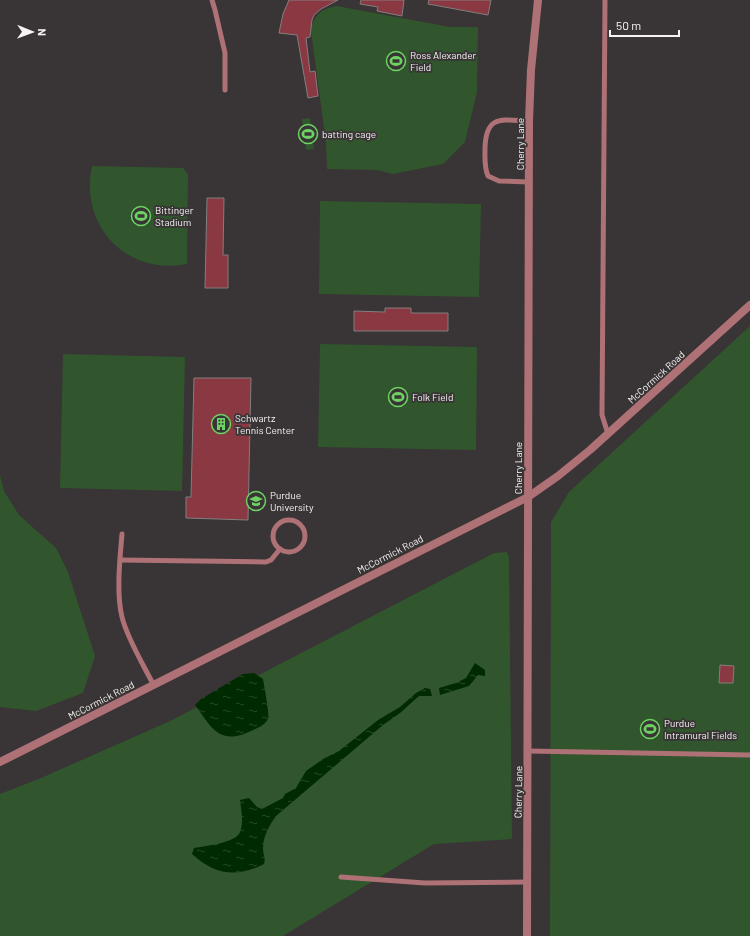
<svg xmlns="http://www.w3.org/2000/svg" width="750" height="936" viewBox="0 0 750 936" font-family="Barlow,sans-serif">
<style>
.green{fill:#31552d}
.water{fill:url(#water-ripples)}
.building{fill:#8a3942;stroke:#837e7f}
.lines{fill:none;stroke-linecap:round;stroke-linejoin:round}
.service{stroke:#ae7175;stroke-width:5}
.tertiary{stroke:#ae7175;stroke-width:8}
.labels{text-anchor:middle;stroke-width:3.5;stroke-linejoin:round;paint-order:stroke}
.poi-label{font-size:10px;fill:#f6f4f4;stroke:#393435;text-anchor:start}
.street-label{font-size:10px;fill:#f6f4f4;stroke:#393435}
</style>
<defs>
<pattern id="water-ripples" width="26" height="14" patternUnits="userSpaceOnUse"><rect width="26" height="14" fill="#002a00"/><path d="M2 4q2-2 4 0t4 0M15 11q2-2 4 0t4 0" fill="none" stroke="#264a26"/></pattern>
</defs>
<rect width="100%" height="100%" fill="#393435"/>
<g class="green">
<path d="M337 6 450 27H478L477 92 465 142 443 164 393 174 377 170 327 169 326 143 311 31C314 15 320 9 337 6Z"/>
<path d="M310 118 314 149 306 150 302 119Z"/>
<path d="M92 166 183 168 188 174 187 264C126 276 79 225 92 166Z"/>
<path d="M320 201 481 204 479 297 319 294Z"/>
<path d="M750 326V936H550L551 522 569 492Z"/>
<path d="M320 344 477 347 476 450 318 447Z"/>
<path d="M63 354 185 357 182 491 60 488Z"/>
<path d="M0 475 4 491 19 515 56 548 68 572 95 656 83 693 36 711 0 707Z"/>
<path d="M507 552 509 557 512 839 434 844 283 936H0V794L41 778 170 721 494 553Z"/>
</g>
<g class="water">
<path d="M475 663 485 670V676L478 675 469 686 440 695 439 688 456 683 466 678Z"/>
<path d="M254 673 263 679C264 685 270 716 268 719 265 725 256 729 251 731 219 746 212 728 195 705L201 699 243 674Z"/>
<path d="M425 688 430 689 432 696H419L400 713 383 725 276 816C269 826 263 836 263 849 263 855 266 858 264 864 236 878 215 875 192 854L194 848C205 846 236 843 240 832 244 823 241 809 240 800L249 798 257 807 262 809 283 798 285 794 296 788 306 771 323 759 339 751 378 720 400 707 416 693Z"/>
</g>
<g class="building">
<path d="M289 0H338L321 9 314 15 312 20 310 37 306 38 310 72 315 71 318 96 308 98 297 35 279 33 283 14Z"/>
<path d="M361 0H404L402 16 377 11 378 7 360 4Z"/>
<path d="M429 0H491L488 15 428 4Z"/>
<path d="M207 198H224L223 255H228V288H205Z"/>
<path d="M385 308H411V313H448V331H354V311L385 312Z"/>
<path d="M194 378H251L248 520 186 518V497H191Z"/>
<path d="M720 665 734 666 733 683H719Z"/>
</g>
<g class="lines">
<g class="service">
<path d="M212 0 215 10 225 53V90"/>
<path d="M605 0 602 415 608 434"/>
<path d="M529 182 499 181 488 176C484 167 485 158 485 148 486 114 502 120 529 121"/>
<circle cx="289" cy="536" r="16"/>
<path d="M122 534C120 558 116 593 122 617 127 638 143 664 153 684"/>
<path d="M120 560 266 562 271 560 280 549"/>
<path d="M528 751 750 755"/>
<path d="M341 877 425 883 526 882"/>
</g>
<g class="tertiary">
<path d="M0 762 528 497 558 476 590 450 750 305"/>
<path d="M527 936 529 121 531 70 538 0"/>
</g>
</g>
<defs>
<symbol id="stadium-ring" viewBox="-11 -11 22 22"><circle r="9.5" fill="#393435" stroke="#6cd362" stroke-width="1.5"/><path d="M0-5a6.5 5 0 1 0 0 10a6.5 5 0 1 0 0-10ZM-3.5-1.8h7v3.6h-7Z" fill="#6cd362"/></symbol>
<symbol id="building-ring" viewBox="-11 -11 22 22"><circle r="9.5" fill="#393435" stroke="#6cd362" stroke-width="1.5"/><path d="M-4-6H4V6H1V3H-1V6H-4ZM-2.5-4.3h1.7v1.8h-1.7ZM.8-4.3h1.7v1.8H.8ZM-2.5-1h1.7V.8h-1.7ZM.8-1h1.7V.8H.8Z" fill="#6cd362"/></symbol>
<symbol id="university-ring" viewBox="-11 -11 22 22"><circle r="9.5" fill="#393435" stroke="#6cd362" stroke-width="1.5"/><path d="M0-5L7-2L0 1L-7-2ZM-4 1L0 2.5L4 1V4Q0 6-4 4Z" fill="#6cd362"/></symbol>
</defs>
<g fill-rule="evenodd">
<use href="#stadium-ring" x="385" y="50" width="22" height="22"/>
<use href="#stadium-ring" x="297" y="123" width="22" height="22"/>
<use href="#stadium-ring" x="130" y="205" width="22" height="22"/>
<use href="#stadium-ring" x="387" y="386" width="22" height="22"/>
<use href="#building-ring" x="210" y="413" width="22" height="22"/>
<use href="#university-ring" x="245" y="490" width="22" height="22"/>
<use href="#stadium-ring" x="639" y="718" width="22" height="22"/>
</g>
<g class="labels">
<g class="poi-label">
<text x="410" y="59">Ross Alexander<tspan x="410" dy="12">Field</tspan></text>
<text x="322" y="138">batting cage</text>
<text x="155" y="214">Bittinger<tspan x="155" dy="12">Stadium</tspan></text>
<text x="412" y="401">Folk Field</text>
<text x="235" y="422">Schwartz<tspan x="235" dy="12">Tennis Center</tspan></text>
<text x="270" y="499">Purdue<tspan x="270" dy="12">University</tspan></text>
<text x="664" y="727">Purdue<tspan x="664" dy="12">Intramural Fields</tspan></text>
</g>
<g class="street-label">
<text transform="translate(520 144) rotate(-90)" y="4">Cherry Lane</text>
<text transform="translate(656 377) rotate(-42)" y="4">McCormick Road</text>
<text transform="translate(518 468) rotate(-90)" y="4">Cherry Lane</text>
<text transform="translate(390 554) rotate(-27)" y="4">McCormick Road</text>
<text transform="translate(101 700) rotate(-27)" y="4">McCormick Road</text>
<text transform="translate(518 792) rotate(-89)" y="4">Cherry Lane</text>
</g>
</g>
<g transform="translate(32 32) rotate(91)" stroke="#393435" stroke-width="3" paint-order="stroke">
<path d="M0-3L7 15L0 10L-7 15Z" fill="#f6f4f4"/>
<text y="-6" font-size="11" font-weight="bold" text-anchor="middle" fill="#f6f4f4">N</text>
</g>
<path d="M610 30v6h69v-6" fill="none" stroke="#f6f4f4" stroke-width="2"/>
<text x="616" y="30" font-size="12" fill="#f6f4f4" stroke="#393435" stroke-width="3" paint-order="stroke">50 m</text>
</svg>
